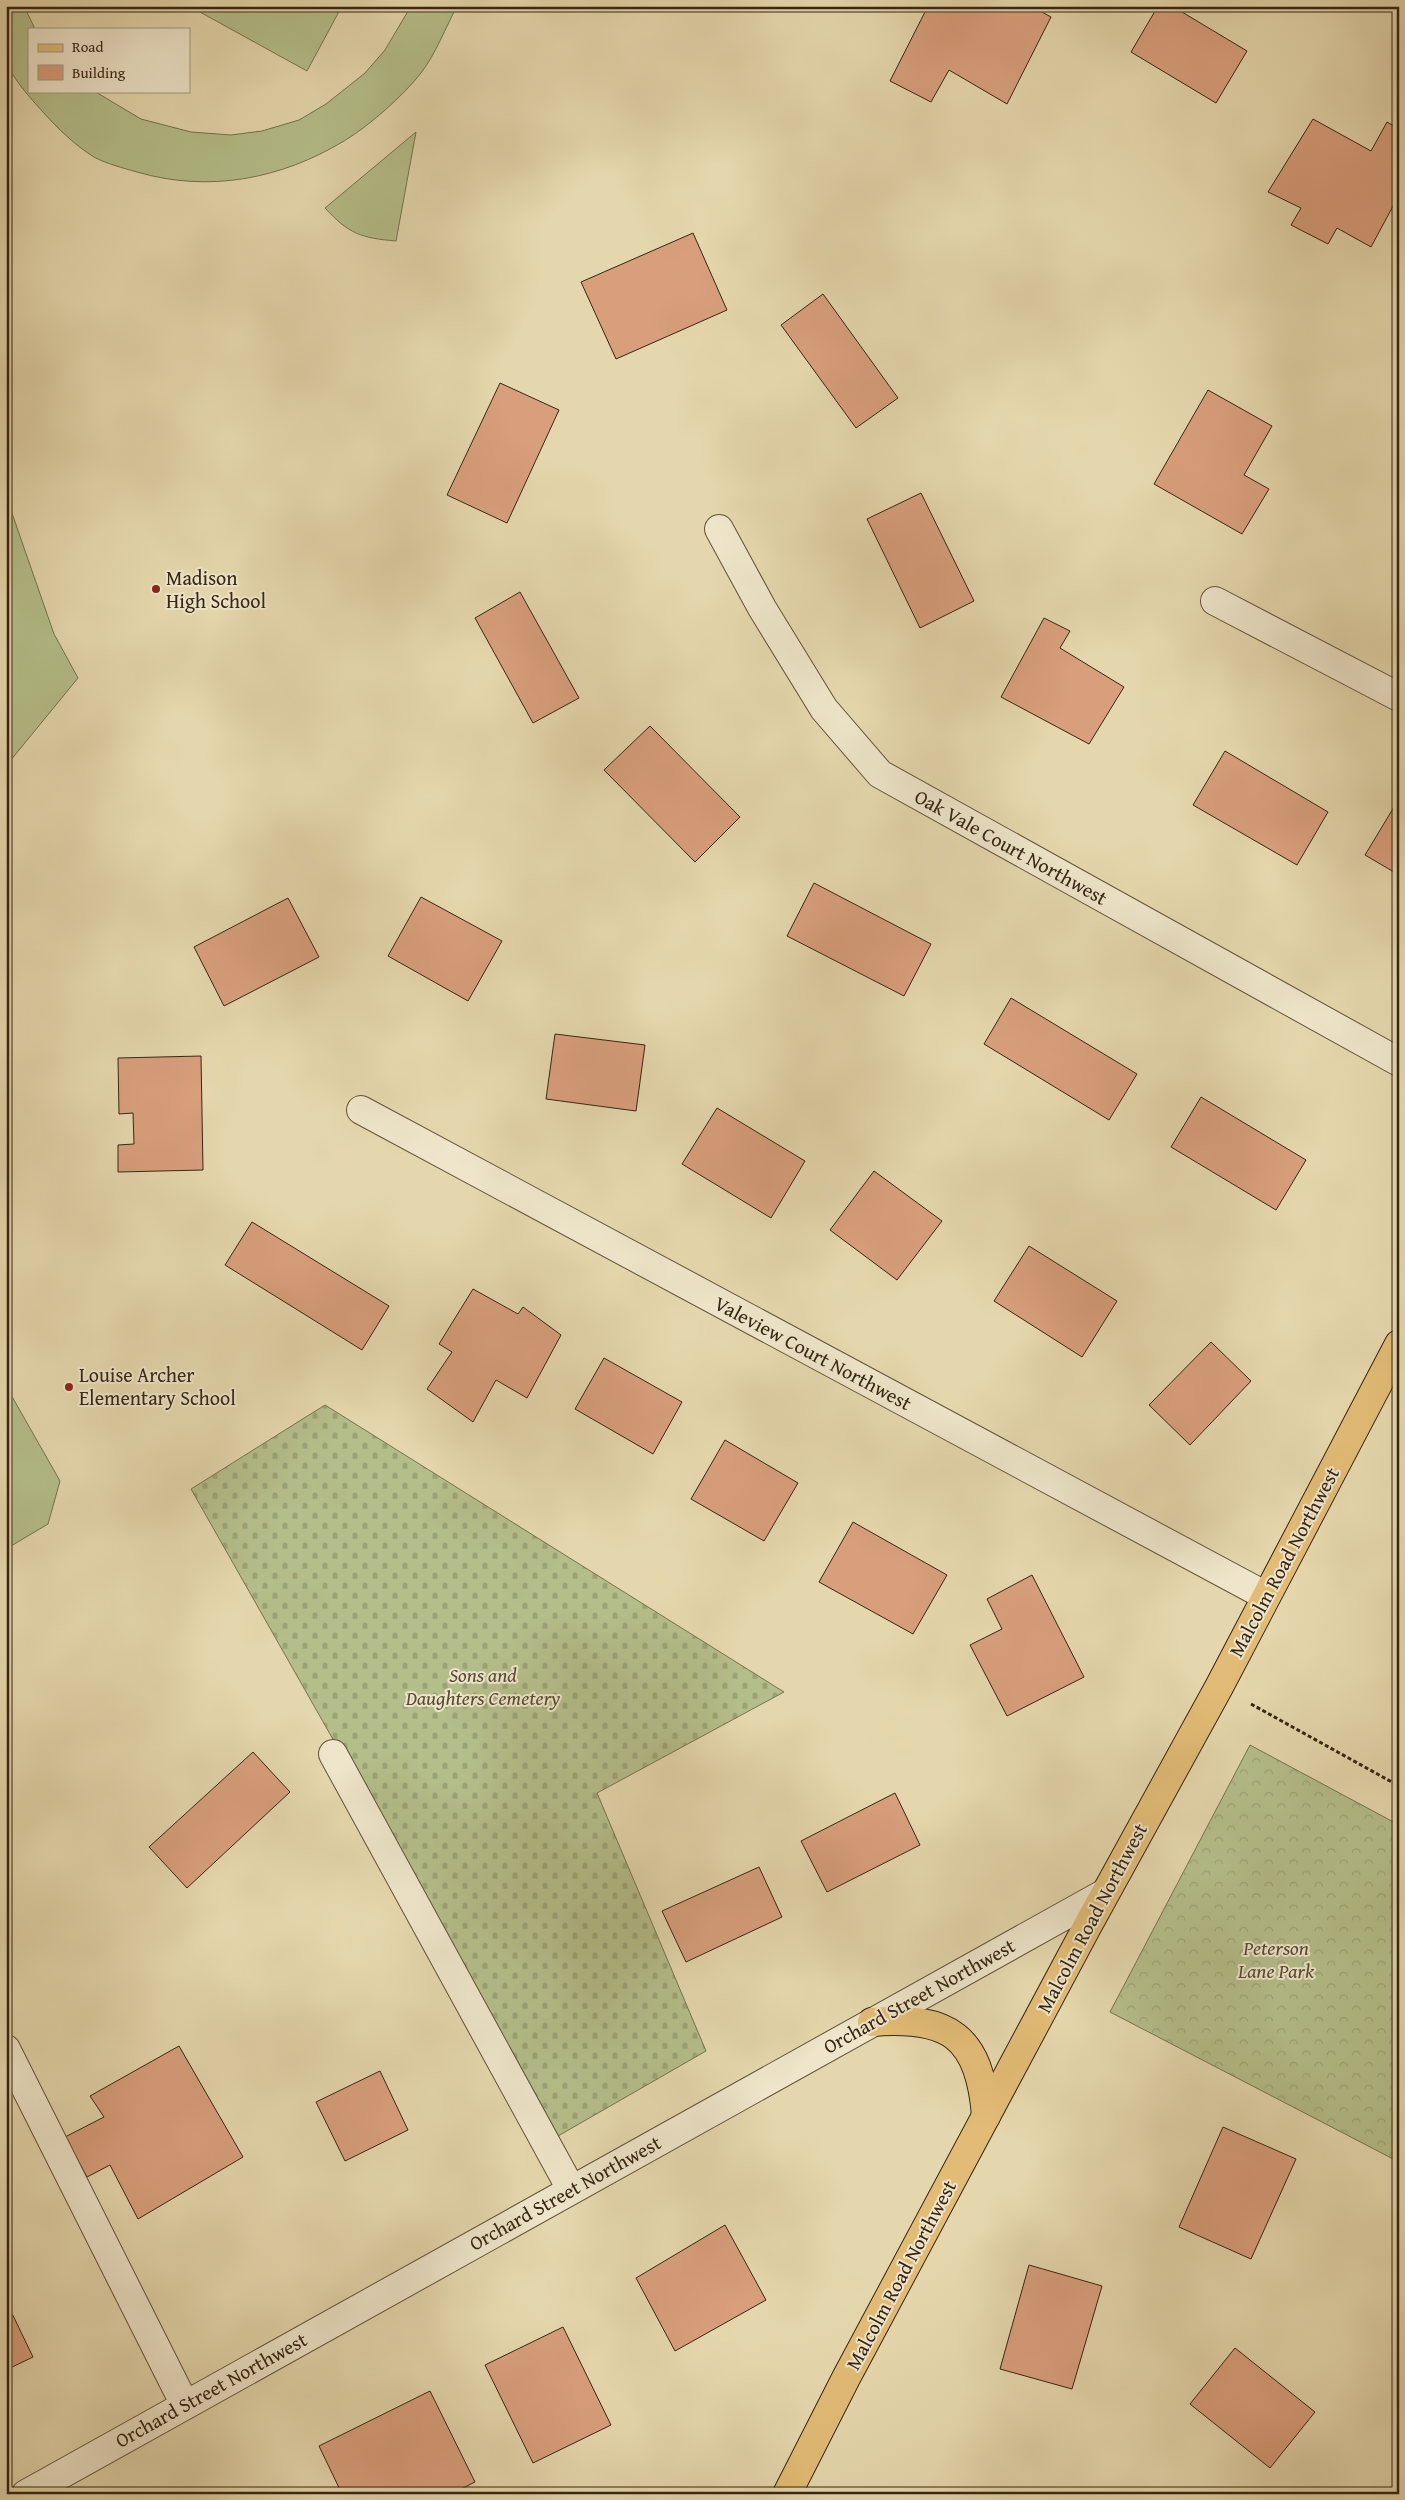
<svg xmlns="http://www.w3.org/2000/svg" width="1405" height="2500" viewBox="0 0 1405 2500" font-family="'Gentium Book Plus',serif">
<style>
.forest{fill:url(#forest-crowns);stroke:#75724f}
.cemetery{fill:url(#cemetery-stones);stroke:#75724f}
.pitch{fill:#b4be8a;stroke:#75724f}
.building{fill:#d99f7d;stroke:#362514}
.lines{fill:none;stroke-linecap:round;stroke-linejoin:round}
.minor-casing{stroke:#62523a;stroke-width:30}
.major-casing{stroke:#362514;stroke-width:30}
.path{stroke:#362514;stroke-width:3;stroke-dasharray:4 2.5;stroke-linecap:butt}
.minor{stroke:#eee5ca;stroke-width:28}
.major{stroke:#e2bc76;stroke-width:28}
.poi-dot{fill:#8f2418;stroke:#eee5ca;stroke-width:2}
.labels{text-anchor:middle;stroke-width:4;stroke-linejoin:round;paint-order:stroke}
.poi-label{font-size:20px;fill:#362514;stroke:#eee5ca;text-anchor:start}
.street-label{font-size:20px;fill:#362514;stroke:#eee5ca}
.park-label{font-size:20px;font-style:italic;fill:#564b32;stroke:#eee5ca}
</style>
<defs>
<pattern id="forest-crowns" width="20" height="18" patternUnits="userSpaceOnUse" patternTransform="scale(1.25)"><rect width="20" height="18" fill="#b4be8a"/><path d="M2 6a3 3 0 1 1 6 0M12 15a3 3 0 1 1 6 0" fill="none" stroke="#9ba376"/></pattern>
<pattern id="cemetery-stones" width="16" height="16" patternUnits="userSpaceOnUse" patternTransform="scale(1.25)"><rect width="16" height="16" fill="#b4be8a"/><path d="M2 7V4a2 2 0 0 1 4 0v3zM10 15v-3a2 2 0 0 1 4 0v3z" fill="#9ba376"/></pattern>
</defs>
<rect width="100%" height="100%" fill="#e5d7ad"/>
<filter id="stains"><feTurbulence type="fractalNoise" baseFrequency=".004" numOctaves="4"/><feColorMatrix values="0 0 0 0 .2 0 0 0 0 .09 0 0 0 0 .02 0 0 0 .5 -.17"/></filter>
<radialGradient id="worn" r=".72"><stop offset=".6" stop-color="#630" stop-opacity="0"/><stop offset="1" stop-color="#630" stop-opacity=".3"/></radialGradient>
<path class="forest" d="M1250 1745 1399 1825V2162L1110 2012Z"/>
<path class="cemetery" d="M325 1405 784 1692 597 1793 706 2051 558 2136 191 1489Z"/>
<g class="pitch">
<path d="M6 6H24L35 29H29V91H94L141 119 191 132 231 135 262 131 299 120 326 104 365 73 385 50 411 6H457C446 27 435 55 421 73 403 96 369 126 344 141 281 179 209 193 137 172 123 168 107 164 94 157 76 146 57 128 43 112 32 100 9 75 6 59 3 43 6 23 6 6Z"/>
<path d="M189 6H342L307 71Z"/>
<path d="M416 132 396 241C361 238 349 234 325 208Z"/>
<path d="M6 496 54 634 78 678 6 766Z"/>
<path d="M6 1386 60 1481 48 1524 6 1549Z"/>
</g>
<g class="building">
<path d="M928 6H1031L1051 17 1007 104 949 70 931 102 890 81Z"/>
<path d="M1158 6H1172L1247 51 1216 103 1131 52Z"/>
<path d="M1313 119 1371 151 1387 122 1399 129V195L1371 247 1337 228 1328 244 1291 225 1301 208 1268 192Z"/>
<path d="M693 233 727 310 616 359 581 282Z"/>
<path d="M823 294 898 398 856 428 781 325Z"/>
<path d="M500 383 559 410 507 523 447 495Z"/>
<path d="M1208 390 1272 426 1244 475 1269 489 1242 534 1154 484Z"/>
<path d="M921 493 974 601 920 628 867 519Z"/>
<path d="M520 592 579 698 533 723 475 618Z"/>
<path d="M1044 618 1070 631 1060 648 1124 687 1089 744 1001 697Z"/>
<path d="M650 726 740 817 695 862 604 770Z"/>
<path d="M1225 751 1328 812 1297 865 1193 805Z"/>
<path d="M1397 802 1399 803V875L1365 855Z"/>
<path d="M814 883 931 944 904 996 787 936Z"/>
<path d="M421 897 502 941 468 1001 388 956Z"/>
<path d="M288 898 319 957 224 1006 194 947Z"/>
<path d="M1011 998 1137 1074 1109 1120 984 1044Z"/>
<path d="M555 1034 645 1045 636 1111 546 1099Z"/>
<path d="M201 1056 203 1170 118 1172V1145L134 1144 133 1113 119 1114 118 1058Z"/>
<path d="M1201 1097 1306 1160 1276 1210 1171 1147Z"/>
<path d="M717 1108 805 1161 771 1218 682 1164Z"/>
<path d="M874 1171 942 1221 897 1280 830 1230Z"/>
<path d="M252 1222 389 1306 362 1350 225 1265Z"/>
<path d="M1029 1246 1117 1301 1082 1357 994 1301Z"/>
<path d="M473 1289 518 1314 523 1307 561 1335 527 1398 496 1380 473 1422 427 1389 452 1352 439 1344Z"/>
<path d="M1211 1342 1251 1381 1190 1445 1149 1405Z"/>
<path d="M604 1358 682 1402 653 1454 575 1409Z"/>
<path d="M725 1440 798 1483 764 1541 691 1499Z"/>
<path d="M853 1522 947 1575 913 1634 819 1582Z"/>
<path d="M1032 1575 1084 1677 1007 1716 970 1645 1002 1629 987 1599Z"/>
<path d="M253 1752 290 1792 187 1888 149 1847Z"/>
<path d="M895 1793 920 1845 827 1892 801 1841Z"/>
<path d="M759 1867 782 1917 686 1962 662 1911Z"/>
<path d="M179 2046 243 2157 138 2219 110 2165 87 2177 65 2137 104 2117 90 2096Z"/>
<path d="M380 2071 408 2130 345 2161 316 2102Z"/>
<path d="M1223 2127 1296 2159 1251 2259 1179 2227Z"/>
<path d="M725 2225 766 2300 675 2351 636 2278Z"/>
<path d="M1029 2265 1102 2286 1072 2389 1000 2369Z"/>
<path d="M6 2301 33 2357 6 2370Z"/>
<path d="M563 2327 611 2425 533 2463 485 2365Z"/>
<path d="M1235 2348 1315 2412 1270 2468 1190 2404Z"/>
<path d="M430 2391 475 2482 451 2494H342L319 2446Z"/>
</g>
<g class="lines">
<defs>
<g id="minor">
<path d="M719 529 762 608 824 709 880 774 1399 1062"/>
<path d="M1215 601 1399 697"/>
<path d="M361 1110 1266 1596"/>
<path d="M333 1754 571 2189"/>
<path d="M6 2049 185 2405"/>
<path d="M26 2494 1105 1893"/>
</g>
<g id="major">
<path d="M872 2022C949 2016 980 2036 986 2116"/>
<path d="M787 2494 846 2378 1087 1927 1219 1687 1399 1344"/>
</g>
</defs>
<use href="#minor" class="minor-casing"/>
<use href="#major" class="major-casing"/>
<path class="path" d="M1251 1704 1399 1786"/>
<use href="#minor" class="minor"/>
<use href="#major" class="major"/>
</g>
<g class="poi-dot">
<circle cx="156" cy="589" r="5"/>
<circle cx="69" cy="1387" r="5"/>
</g>
<g class="labels">
<g class="poi-label">
<text x="166" y="585">Madison<tspan x="166" dy="23">High School</tspan></text>
<text x="79" y="1382">Louise Archer<tspan x="79" dy="23">Elementary School</tspan></text>
</g>
<g class="street-label">
<text transform="translate(1011 847) rotate(29)" y="7">Oak Vale Court Northwest</text>
<text transform="translate(813 1353) rotate(28)" y="7">Valeview Court Northwest</text>
<text transform="translate(1284 1562) rotate(-62)" y="7">Malcolm Road Northwest</text>
<text transform="translate(1092 1918) rotate(-62)" y="7">Malcolm Road Northwest</text>
<text transform="translate(919 1996) rotate(-29)" y="7">Orchard Street Northwest</text>
<text transform="translate(565 2193) rotate(-29)" y="7">Orchard Street Northwest</text>
<text transform="translate(901 2275) rotate(-62)" y="7">Malcolm Road Northwest</text>
<text transform="translate(211 2390) rotate(-29)" y="7">Orchard Street Northwest</text>
</g>
<g class="park-label">
<text x="483" y="1682">Sons and<tspan x="483" dy="23">Daughters Cemetery</tspan></text>
<text x="1276" y="1955">Peterson<tspan x="1276" dy="23">Lane Park</tspan></text>
</g>
</g>
<rect width="1405" height="2500" fill="none" stroke="#e5d7ad" stroke-width="25"/>
<rect x="8" y="8" width="1390" height="2485" fill="none" stroke="#362514" stroke-width="2.5"/>
<rect x="12" y="12" width="1380" height="2475" fill="none" stroke="#362514"/>
<rect x="28" y="28" width="162" height="65" fill="#eee5ca" stroke="#a49881"/>
<rect x="38" y="44" width="25" height="8" fill="#e2bc76" stroke="#a49881"/>
<text x="72" y="52" font-size="15" fill="#362514">Road</text>
<rect x="38" y="65" width="25" height="15" fill="#d99f7d" stroke="#a49881"/>
<text x="72" y="78" font-size="15" fill="#362514">Building</text>
<rect width="100%" height="100%" filter="url(#stains)"/>
<rect width="100%" height="100%" fill="url(#worn)"/>
</svg>
